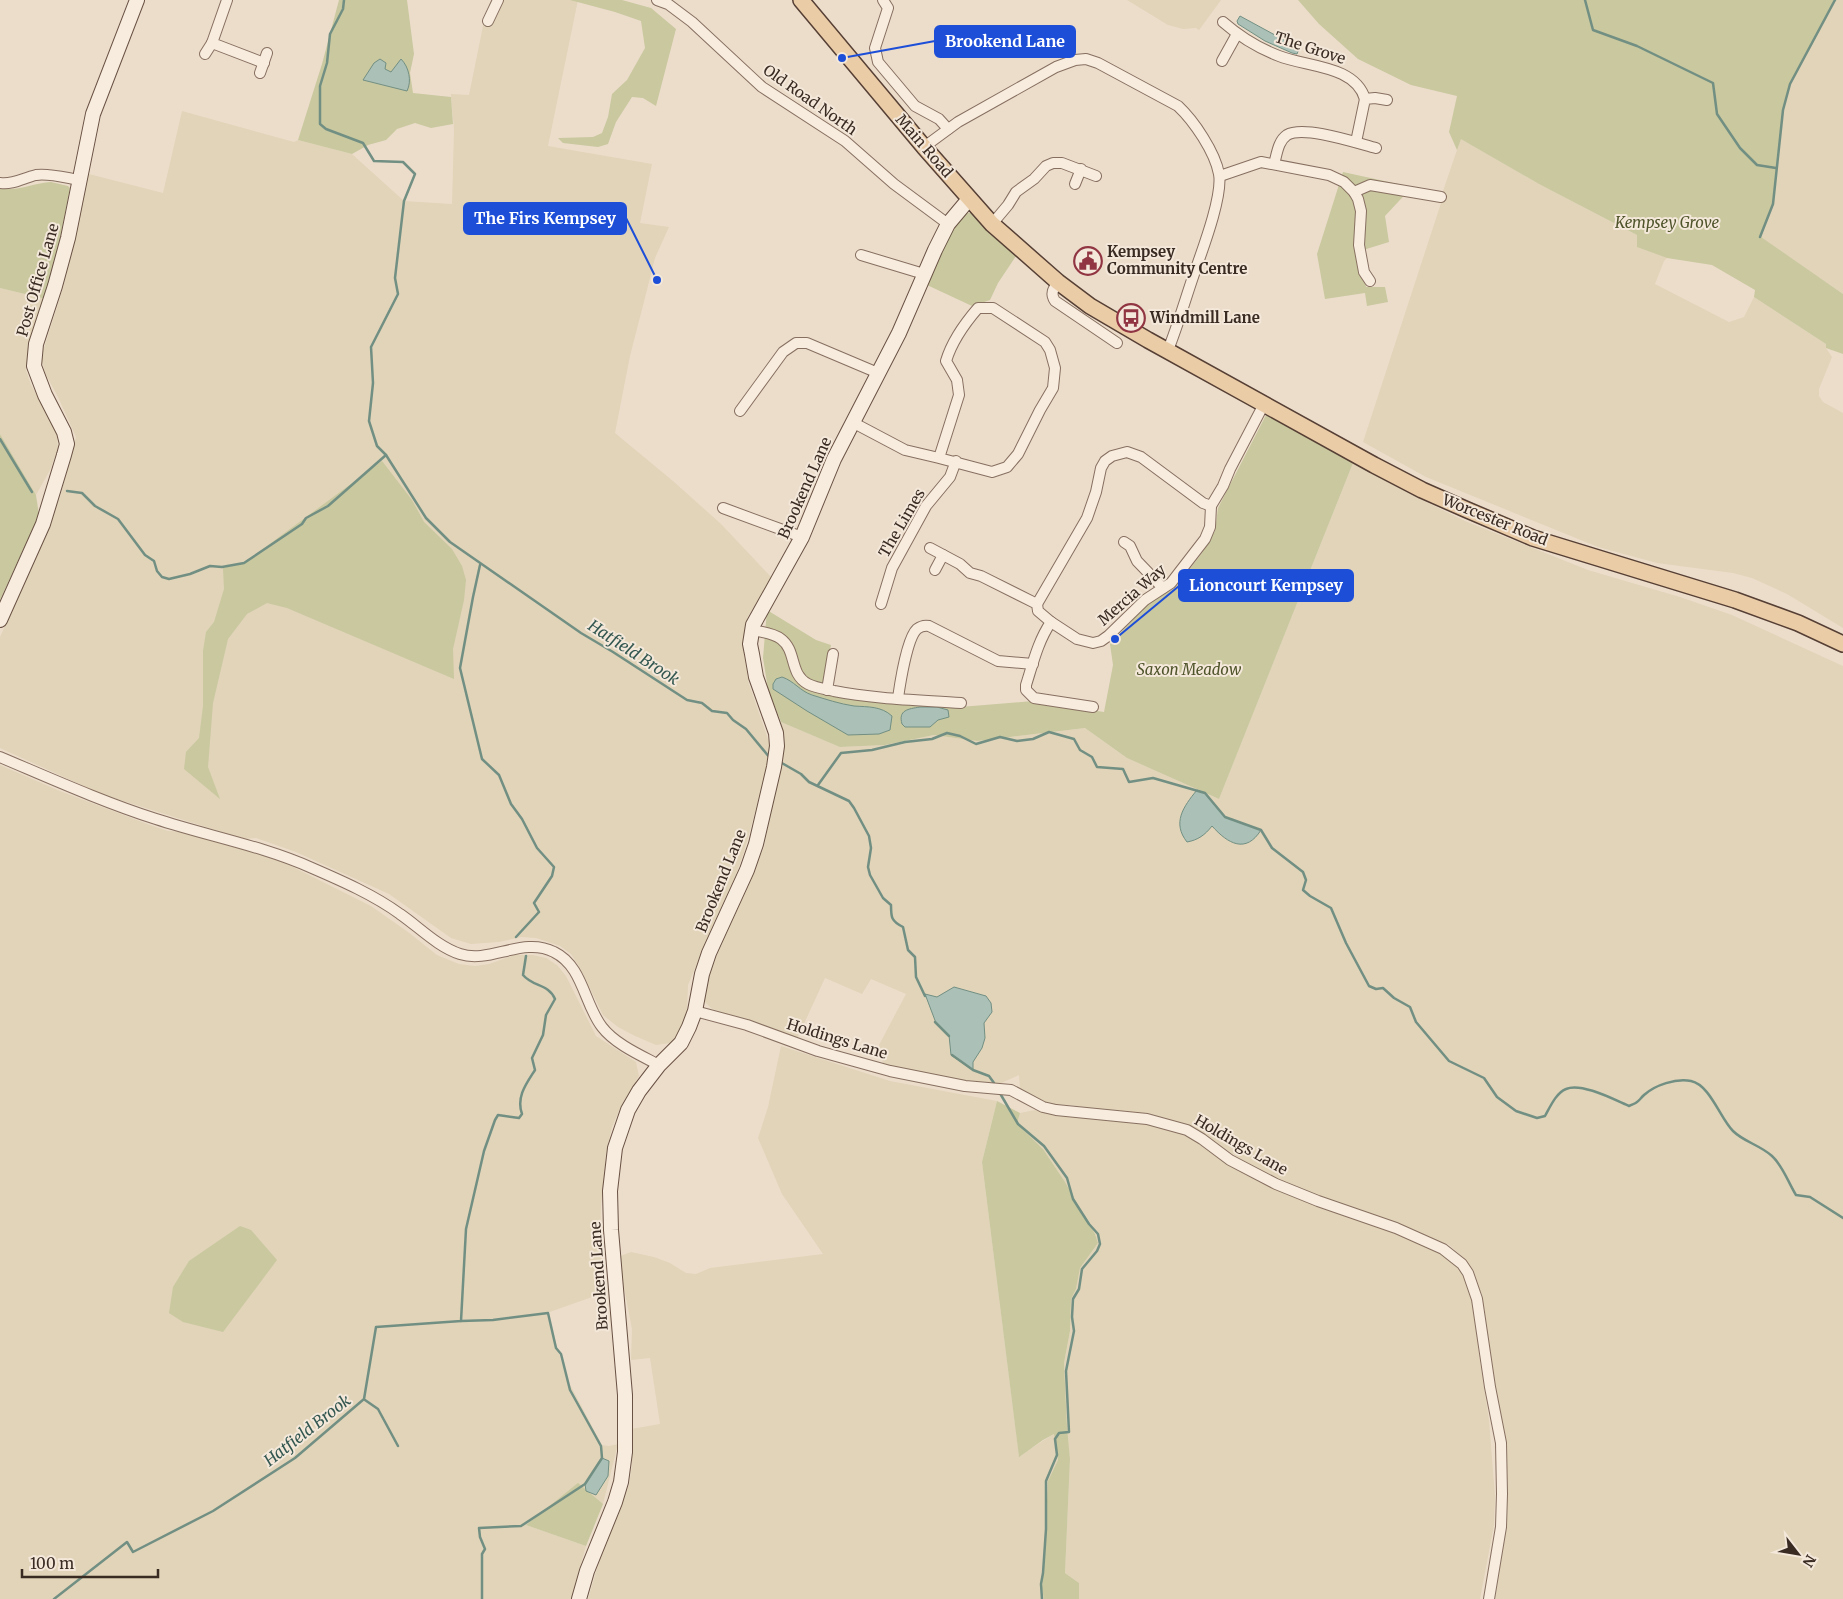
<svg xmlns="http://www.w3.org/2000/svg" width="1843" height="1599" viewBox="0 0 1843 1599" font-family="Merriweather,serif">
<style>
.farmland{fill:#e1d4b9}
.green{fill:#c9c89f}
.water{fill:#abc1b7;stroke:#728f83}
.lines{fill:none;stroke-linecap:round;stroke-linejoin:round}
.stream{stroke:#728f83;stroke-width:2.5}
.street-casing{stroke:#876f60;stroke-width:12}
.secondary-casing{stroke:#695143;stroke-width:16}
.primary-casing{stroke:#563f34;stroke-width:18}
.street{stroke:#f7ecde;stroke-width:10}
.secondary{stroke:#f7ecde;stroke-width:14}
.primary{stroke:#eacca7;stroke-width:15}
.labels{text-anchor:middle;stroke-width:4;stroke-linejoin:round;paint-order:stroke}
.street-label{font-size:15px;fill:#392a22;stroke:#f4e8da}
.park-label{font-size:15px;font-style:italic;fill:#4f542b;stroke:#f4e8da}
.poi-label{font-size:15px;font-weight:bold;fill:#392a22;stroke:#f4e8da;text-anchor:start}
.water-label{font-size:16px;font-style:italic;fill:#335750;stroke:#f4e8da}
.leader{fill:none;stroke:#1d4ed8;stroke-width:2}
.callout-dot{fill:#1d4ed8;stroke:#f4e8da;stroke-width:2}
.callout{fill:#1d4ed8;stroke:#1d4ed8;stroke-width:2}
.callout-label{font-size:16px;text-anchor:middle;font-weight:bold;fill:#fff}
</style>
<rect width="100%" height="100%" fill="#ecddcb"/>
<g class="farmland">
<path d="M491 0H578L548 146 652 164 640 223 669 227 655 258 649 282 630 356 615 433 673 481 721 524 772 578 747 618 744 653 749 684 770 745V758L744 852 733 883 714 923 688 985 687 1010 683 1031 670 1043 656 1045 635 1036 618 1027 603 1015 580 968 571 954 560 946 536 938 521 937 499 942 471 944 451 938 389 894 296 852 256 838 244 839 101 794 0 748V637L39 550 60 497 76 437 58 397 45 373 41 357 63 288 75 233 85 173 163 193 182 111 294 142 298 140 352 154 404 201 452 204 454 129 451 97V94L469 95 484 21Z"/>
<path d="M1127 0H1221L1199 30 1196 28 1183 29 1168 25Z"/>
<path d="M1836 0H1843V294L1760 237 1773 204 1783 110 1790 84Z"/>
<path d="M1461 138 1539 184 1637 235 1638 247 1667 258 1664 261 1655 284 1729 322 1744 317 1754 297 1826 344V348L1832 357 1819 389V396L1823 402 1843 413V628L1787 594 1752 578 1733 573 1657 563 1598 547 1426 477 1363 442 1442 200 1441 197Z"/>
<path d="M0 288 46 299 32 339 26 370 31 385 56 428 58 448 50 470 36 495 0 434Z"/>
<path d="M1353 463 1410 494 1465 521 1588 570 1680 597 1732 615 1843 666V1599H1493L1506 1524 1507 1478 1503 1431 1495 1394 1482 1294 1466 1260 1448 1244 1435 1241 1397 1223 1319 1197 1277 1179 1246 1163 1193 1127 1161 1119 1070 1105 1047 1104 1020 1090 1019 1075 999 1084H975L883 1064 879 1045 906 994 871 979 862 994 825 978 797 1039 712 1009 704 1001 708 974 715 951 748 884 764 847 781 762V722L841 747 885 745 934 735 977 741 1085 728 1127 758 1219 799Z"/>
<path d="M0 765 60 791 150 825 168 831 188 832 279 860 371 906 408 932 437 955 459 964 475 966 489 964 514 955H533L546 958 557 965 566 976 596 1036 636 1062 639 1076 622 1104 612 1127 606 1153 601 1206 600 1240 606 1292 547 1313 566 1377 602 1445 609 1446 618 1444 603 1504 578 1484 526 1525 586 1546 571 1599H0Z"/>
<path d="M781 1046 890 1081 997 1101 982 1162 1019 1456 1054 1434 1058 1460 1048 1481 1042 1589 1044 1599H588L603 1548 629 1485 632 1465 631 1429 660 1424 650 1358 631 1360 632 1329 618 1257 631 1252 654 1257 670 1263 686 1273 696 1274 710 1268 823 1254 782 1194 758 1138 768 1107Z"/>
<path d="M1035 1110 1048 1114 1155 1125 1183 1132 1201 1143 1221 1160 1249 1176 1306 1202 1345 1213 1427 1246 1452 1260 1461 1270 1472 1294 1475 1311 1479 1355 1489 1420 1495 1496 1494 1525 1480 1599H1079V1583L1065 1573 1070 1459 1067 1427 1064 1363 1070 1331 1071 1299 1076 1289 1080 1268 1098 1243 1095 1234 1065 1182 1043 1149 1017 1124 1020 1113Z"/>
</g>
<g class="green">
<path d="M339 0H407L414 54 410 73 413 93 451 97 453 124 431 128 415 123 397 129 386 140 368 145 352 154 298 140 322 64Z"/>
<path d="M570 0H622L651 8 676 29 656 106 643 98 632 97 616 122 608 144 598 147 563 143 558 138 593 137 602 133 608 117 612 94 627 80 645 48 641 21 615 12Z"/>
<path d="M1298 0H1835L1790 84 1783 110 1773 204 1761 237 1843 294V354L1826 348V344L1754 297 1755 290 1712 265 1667 258 1637 247V235L1539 184 1461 139 1457 150 1449 132 1457 96 1411 85 1358 59 1319 24Z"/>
<path d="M1343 172 1412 187 1385 216 1389 242 1360 251 1366 287H1385L1388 302 1367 306 1365 293 1325 299 1317 254Z"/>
<path d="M51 182 68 186 70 188 59 244 48 285 46 299 0 288V188C18 192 33 183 51 182Z"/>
<path d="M967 213H972L1016 256 998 283 990 300 972 306 927 285C935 265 949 224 967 213Z"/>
<path d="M1266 415 1353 463 1219 799 1127 758 1085 728 977 741 934 735 885 745 840 747 781 722 768 689 763 658 767 610 816 640 831 645 823 690 960 707 1033 701 1104 712 1113 665 1110 644 1148 603 1176 587 1202 553 1215 531 1218 508Z"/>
<path d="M0 434 36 495 39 515 0 600Z"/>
<path d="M382 461 412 500 424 522 452 549 462 566 466 580 464 600 453 649 454 679 287 608 267 603 247 614 228 639 213 703 208 767 220 799 184 769 186 752 199 738 203 706V651L206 632 214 622 224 589 223 568 244 563Z"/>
<path d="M997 1101 1020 1113 1017 1124 1043 1149 1065 1182 1095 1234 1098 1243 1080 1268 1076 1289 1071 1299 1070 1331 1064 1363 1067 1427 1070 1459 1065 1573 1079 1583V1599H1044L1042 1589 1048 1481 1058 1460 1054 1434 1043 1440 1019 1457 982 1162Z"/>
<path d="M240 1226 251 1230 277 1260 223 1332 183 1322 169 1313 173 1287 189 1261Z"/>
<path d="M578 1483 603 1504 586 1546 526 1525Z"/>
</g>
<g class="water">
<path d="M1240 16 1297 47 1299 49 1297 54 1292 53 1265 41 1238 24 1237 21Z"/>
<path d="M380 59 386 63 385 69 391 72 401 59C409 67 412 81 407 91L363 80 374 63Z"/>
<path d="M782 677C794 681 800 691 812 695 825 699 840 704 854 706 868 707 881 706 892 716L890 730 879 734 848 735 807 711 773 689V684L776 679Z"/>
<path d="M920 707H937L948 710 949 717 938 720 930 727H905L902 724C898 710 908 709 920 707Z"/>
<path d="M1197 790 1205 793 1225 817 1261 830C1246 854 1228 844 1212 826 1205 835 1198 840 1187 842 1172 823 1183 807 1197 790Z"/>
<path d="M954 987 986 996 991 1003 992 1012 984 1023 985 1038 982 1048 973 1062V1070L951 1055 949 1035 936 1023 925 994 937 997Z"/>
<path d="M602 1458 609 1461 608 1476 596 1495 586 1491 585 1484Z"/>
</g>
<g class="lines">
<g class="stream">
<path d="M344 0 343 9 330 34 327 63 320 86V124L326 129 363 143 374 161 403 162 415 174 404 201 395 278 398 294 371 347 373 383 369 421 377 446 386 455 426 518 450 542 581 633 613 652 687 700 702 703 712 711 727 713 733 720 746 729 770 758"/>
<path d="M1585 0 1593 30 1637 46 1713 83 1717 114 1740 148 1757 165 1776 168"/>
<path d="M1760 237 1773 204 1783 110 1790 84 1835 0"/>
<path d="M0 439 32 492"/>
<path d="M67 491 82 493 95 506 118 519 145 555 154 561 157 571 162 577 169 579 190 574 210 566 222 567 244 563 302 524 306 518 328 506 386 455"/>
<path d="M480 565 473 597 460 668 482 759 499 775 511 804 522 819 537 848 554 867 552 876 534 903 539 912 516 937"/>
<path d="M780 762 801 774 809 782 849 801 854 808 869 836 871 848 868 867 870 875 883 898 891 905C891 917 891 921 903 927L908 950 915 957 916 977 925 996"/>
<path d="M818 785 841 753 872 750 905 742 932 739 947 733 960 736 976 744 1000 737 1017 741 1033 739 1049 732 1074 739 1080 750 1092 757 1097 767 1123 769 1129 782 1153 778 1205 793 1225 817 1261 830 1272 848 1303 872 1306 880 1303 890 1310 896 1331 908 1346 943 1369 986 1376 989 1383 988 1394 998 1410 1007 1416 1022 1449 1061 1484 1078 1497 1097 1516 1111 1537 1118 1545 1116C1550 1107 1556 1093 1566 1089 1581 1082 1615 1100 1629 1106 1639 1102 1637 1102 1644 1095 1655 1085 1676 1078 1691 1081 1710 1085 1720 1118 1733 1131 1744 1142 1760 1145 1772 1156 1783 1166 1788 1182 1796 1195L1810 1197 1843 1218"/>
<path d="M935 1022 949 1036"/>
<path d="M952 1055 973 1070 989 1076 994 1083"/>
<path d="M1001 1095 1018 1124 1044 1146 1067 1178 1073 1199 1089 1224 1098 1234 1100 1244 1097 1251 1082 1269 1079 1289 1073 1299 1072 1317 1074 1331 1066 1371 1069 1432 1059 1433 1055 1439 1057 1455 1046 1481V1529L1043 1573 1041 1584 1042 1599"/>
<path d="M461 1321 493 1320 548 1313 556 1348 561 1354 570 1390 601 1446 602 1458 585 1484 521 1526 479 1528 480 1537 485 1549 482 1554V1599"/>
<path d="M365 1400 378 1409 398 1446"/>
<path d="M54 1599 127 1542 133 1552 213 1511 295 1458 364 1399 376 1327 461 1321 466 1229 484 1151 495 1120 498 1115 519 1118 522 1114C516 1097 526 1084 535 1070L532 1058 543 1035 546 1015 555 999C549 984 533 987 523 975L526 956"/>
</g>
<defs>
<g id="street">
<path d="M227 0 212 43 264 63"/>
<path d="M657 0 668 4 692 22 762 87 845 141 894 184 948 224"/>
<path d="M883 0 888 8 875 48 878 62 915 106 939 119 948 129"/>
<path d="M488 21 498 0"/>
<path d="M1223 22C1239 36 1258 48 1279 56 1306 67 1355 65 1365 99"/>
<path d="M205 54 212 43"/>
<path d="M1222 61 1237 34"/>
<path d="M260 73 267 53"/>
<path d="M1356 142 1365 99 1375 98 1387 100"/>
<path d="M924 147 958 122 1056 67 1075 60 1086 59 1098 63 1178 106C1194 121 1215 152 1219 174 1223 196 1202 251 1194 274 1185 300 1178 325 1168 350"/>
<path d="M1274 164C1277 154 1278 141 1287 135 1304 125 1357 143 1376 148"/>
<path d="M1220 176 1261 162 1329 175 1344 182 1354 192 1358 199 1361 211 1359 245 1364 272 1370 281"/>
<path d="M0 183C13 185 23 178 36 175 49 173 67 178 80 180"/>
<path d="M1075 184 1081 169"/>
<path d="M1354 192 1370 185 1441 197"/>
<path d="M992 224 1008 205 1016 192 1034 179 1046 166 1053 163H1062L1096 176"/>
<path d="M861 255 924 274"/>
<path d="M1058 282C1053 289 1050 294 1055 301L1117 343"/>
<path d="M740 411 783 352 796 343H807L878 373"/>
<path d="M852 422 905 450 939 458 959 395 957 380 946 361C952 341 965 323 978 308H993L1045 342 1050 350 1055 368 1053 388 1040 410 1018 454 1007 467 992 472 939 458"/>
<path d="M723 508 802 537"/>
<path d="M1124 542 1130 546 1137 561 1163 588"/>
<path d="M930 548 960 564 970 573 981 576 1037 604 1038 611 1051 622 1077 639 1093 643 1101 641 1108 636 1145 600 1171 583 1205 539 1210 527 1211 506 1223 486 1230 469 1264 404"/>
<path d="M935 570 943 555"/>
<path d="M881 604 892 568 926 506 950 477 956 461"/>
<path d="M1037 604 1087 518 1096 492 1101 468 1105 461 1112 456 1127 452 1141 457 1203 503 1211 506"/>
<path d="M1051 622C1038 641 1033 663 1026 685V690L1034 698 1093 707"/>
<path d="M752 630C761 632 773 633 781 639 797 651 789 674 808 684 816 688 825 689 834 691 875 699 919 700 961 703"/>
<path d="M827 690 833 654"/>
<path d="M898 698C900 684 907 638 917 629 921 626 924 625 929 626L998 661 1033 664"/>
<path d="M0 757C52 779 103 802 156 819 208 836 263 846 312 868 342 881 374 895 400 914 419 927 438 947 460 954 490 964 523 936 554 952 583 966 584 1004 602 1027 615 1044 640 1055 659 1065"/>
<path d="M695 1011 747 1025 818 1051 890 1071 965 1086 1011 1090 1043 1107 1056 1110 1147 1119 1187 1130 1202 1139 1230 1160 1276 1184 1318 1201 1396 1228 1443 1249 1462 1264 1468 1273 1477 1299 1490 1387 1501 1443 1502 1494 1501 1527 1489 1599"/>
</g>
<g id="secondary">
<path d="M0 620 43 524 64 455 67 444 64 432 45 395 34 366 36 344 55 286 68 238 93 114 137 0"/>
<path d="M579 1599 587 1571 615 1502 621 1482 625 1452V1395L611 1230 610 1191 615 1148 628 1110 639 1091 659 1065 681 1043 689 1027 695 1011 702 974 709 953 747 870 756 844 774 767 777 746 776 733 756 677 752 654 750 644 753 625 802 537 834 459 899 333 935 250 948 224 969 199"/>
</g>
<path id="primary" d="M801 0 924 147 992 224 1058 282 1090 306 1148 340 1374 465 1422 490 1465 509 1533 538 1735 600 1798 623 1843 644"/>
</defs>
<use href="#street" class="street-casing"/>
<use href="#secondary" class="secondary-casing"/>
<use href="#primary" class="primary-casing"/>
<use href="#street" class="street"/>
<use href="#secondary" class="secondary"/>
<use href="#primary" class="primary"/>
</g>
<defs>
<symbol id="civic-ring" viewBox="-11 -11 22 22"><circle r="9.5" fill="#f4e8da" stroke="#913543" stroke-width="1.5"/><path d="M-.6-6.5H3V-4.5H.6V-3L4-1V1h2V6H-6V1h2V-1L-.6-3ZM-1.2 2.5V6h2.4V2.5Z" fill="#913543"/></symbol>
<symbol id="bus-ring" viewBox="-11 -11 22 22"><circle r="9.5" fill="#f4e8da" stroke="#913543" stroke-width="1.5"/><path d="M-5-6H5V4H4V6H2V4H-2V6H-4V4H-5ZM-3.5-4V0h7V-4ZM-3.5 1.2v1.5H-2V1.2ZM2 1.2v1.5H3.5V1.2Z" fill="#913543"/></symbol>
</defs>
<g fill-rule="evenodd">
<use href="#civic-ring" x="1072" y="245" width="32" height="32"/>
<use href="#bus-ring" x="1115" y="302" width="32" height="32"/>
</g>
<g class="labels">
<g class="street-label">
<text transform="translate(1310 48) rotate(18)" y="5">The Grove</text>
<text transform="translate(810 100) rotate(35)" y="5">Old Road North</text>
<text transform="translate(924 146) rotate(49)" y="5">Main Road</text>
<text transform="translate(38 280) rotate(-74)" y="5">Post Office Lane</text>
<text transform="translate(805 488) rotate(-66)" y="5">Brookend Lane</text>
<text transform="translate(1495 520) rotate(22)" y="5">Worcester Road</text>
<text transform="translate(902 523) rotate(-60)" y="5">The Limes</text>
<text transform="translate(1132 595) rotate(-41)" y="5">Mercia Way</text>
<text transform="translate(721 881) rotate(-68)" y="5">Brookend Lane</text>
<text transform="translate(837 1039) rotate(17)" y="5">Holdings Lane</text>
<text transform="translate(1241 1145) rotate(30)" y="5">Holdings Lane</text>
<text transform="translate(599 1276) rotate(-94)" y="5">Brookend Lane</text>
</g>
<g class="park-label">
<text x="1667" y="228">Kempsey Grove</text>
<text x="1189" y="675">Saxon Meadow</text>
</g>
<g class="poi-label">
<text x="1107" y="257">Kempsey<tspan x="1107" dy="17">Community Centre</tspan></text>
<text x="1150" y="323">Windmill Lane</text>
</g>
<g class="water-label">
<text transform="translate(634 652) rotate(33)" y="6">Hatfield Brook</text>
<text transform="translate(307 1430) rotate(-38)" y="6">Hatfield Brook</text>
</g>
</g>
<path class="leader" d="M842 58L935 41M657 280L626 218M1115 639L1179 586"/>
<g class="callout-dot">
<circle cx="842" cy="58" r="5"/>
<circle cx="657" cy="280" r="5"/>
<circle cx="1115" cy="639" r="5"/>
</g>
<g class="callout">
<rect x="935" y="26" width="140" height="31" rx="5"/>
<rect x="464" y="203" width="162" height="31" rx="5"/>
<rect x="1179" y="570" width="174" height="31" rx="5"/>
</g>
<g class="callout-label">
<text x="1005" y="47">Brookend Lane</text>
<text x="545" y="224">The Firs Kempsey</text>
<text x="1266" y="591">Lioncourt Kempsey</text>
</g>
<g transform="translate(1798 1554) rotate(121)" stroke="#f4e8da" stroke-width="4" paint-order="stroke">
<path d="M0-4L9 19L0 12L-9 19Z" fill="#392a22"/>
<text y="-8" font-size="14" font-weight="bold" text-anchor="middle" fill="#392a22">N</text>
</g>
<path d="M22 1569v8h136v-8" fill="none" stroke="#392a22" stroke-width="2.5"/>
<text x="30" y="1569" font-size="15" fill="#392a22" stroke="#f4e8da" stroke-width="4" paint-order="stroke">100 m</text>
</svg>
